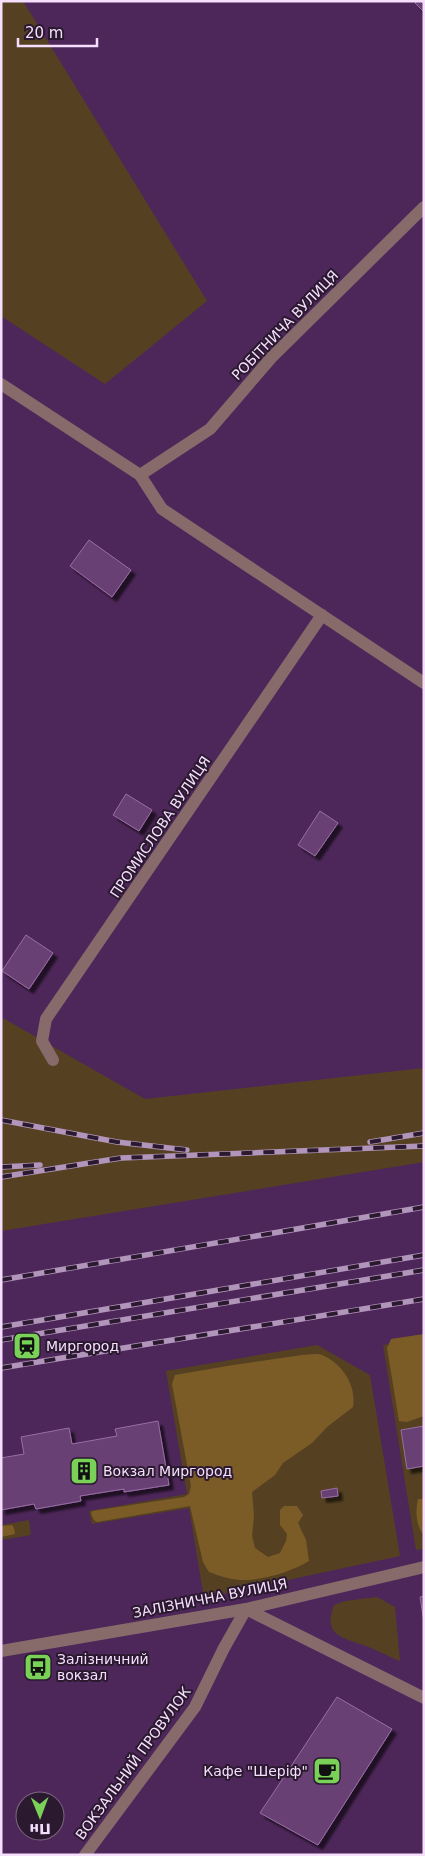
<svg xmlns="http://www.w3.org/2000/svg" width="425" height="1856" viewBox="0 0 425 1856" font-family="'DejaVu Sans',sans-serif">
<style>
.green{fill:#554122}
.forest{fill:#7b5c27}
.building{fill:#673f73;stroke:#996ea6;filter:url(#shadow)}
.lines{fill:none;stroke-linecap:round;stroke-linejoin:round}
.minor{stroke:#876b6b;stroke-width:12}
.tertiary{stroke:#876b6b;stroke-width:12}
.rail-casing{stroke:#b295bb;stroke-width:5.5}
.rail{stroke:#2a192f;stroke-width:4;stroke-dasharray:11;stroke-linecap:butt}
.labels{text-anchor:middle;stroke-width:4;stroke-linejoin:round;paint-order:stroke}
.street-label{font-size:14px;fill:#f6dffd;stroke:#2a192f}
.poi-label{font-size:14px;fill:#f6dffd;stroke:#2a192f;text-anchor:start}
</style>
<defs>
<filter id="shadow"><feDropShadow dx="4.5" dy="4.5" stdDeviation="1" flood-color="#0009"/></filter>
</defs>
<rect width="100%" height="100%" fill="#4d2759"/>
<g class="green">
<path d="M1 1H23L207 301 105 384 1 316Z"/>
<path d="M1 1017 145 1099 424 1068V1162L1 1231Z"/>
<path d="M424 1340V1549L416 1550 383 1345Z"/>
<path d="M317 1345 370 1375 400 1556 204 1598 189 1508 92 1524 89 1511 187 1494 166 1371Z"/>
<path d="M29 1520 31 1535 1 1540V1525Z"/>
<path d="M377 1597 395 1607 400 1661C388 1656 375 1649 363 1645 340 1637 323 1634 334 1605L345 1601Z"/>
</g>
<g class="forest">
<path d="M424 1334V1416L407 1422 399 1421 387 1348 391 1339Z"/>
<path d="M302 1355C308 1355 317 1353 322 1355 342 1363 357 1386 353 1407L327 1427 312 1443 283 1463 275 1475 252 1492 254 1516 252 1536 255 1548 268 1557 280 1553 286 1541 287 1534 280 1525V1510L284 1506H297L303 1515 298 1523 306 1540 309 1561C291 1572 261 1581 240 1580 229 1579 219 1576 209 1572L203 1562 190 1506 97 1522 94 1520 91 1514 92 1511 184 1497 189 1494 191 1486 172 1384 175 1375 233 1365Z"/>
<path d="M418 1499H424V1536C416 1525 415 1512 418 1499Z"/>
<path d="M12 1525 14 1528 15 1534 1 1537V1526Z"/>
</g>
<g class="building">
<path d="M417 1H424V12L415 3Z"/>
<path d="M89 540 131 570 112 597 70 566Z"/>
<path d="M126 794 152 810 139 831 113 815Z"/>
<path d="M320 811 338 823 315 856 298 845Z"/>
<path d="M26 935 53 953 29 989 2 971Z"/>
<path d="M158 1421 169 1485 124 1492V1489L80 1496 81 1501 36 1509 34 1504 1 1510V1458L24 1454 21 1437 69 1428 72 1444 117 1436 115 1429Z"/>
<path d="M424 1426V1466L407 1469 401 1430Z"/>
<path d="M337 1488 338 1496 322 1498 321 1491Z"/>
<path d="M424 1596V1622L420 1597Z"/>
<path d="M337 1697 392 1729 318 1845 260 1813Z"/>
</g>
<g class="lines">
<g class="minor">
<path d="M140 475 162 509 424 683"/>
<path d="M53 1060 42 1041 46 1019 322 615"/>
<path d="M1 1651 246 1609 424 1567"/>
<path d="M85 1855 195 1707 224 1648 246 1609 424 1698"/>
</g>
<path class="tertiary" d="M1 384 140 475 210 429 271 358 424 207"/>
<defs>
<g id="rail">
<path d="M1 1120 117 1142 187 1150"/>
<path d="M370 1142 424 1133"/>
<path d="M1 1167 40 1165"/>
<path d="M1 1177 121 1158 424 1146"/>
<path d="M1 1280 424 1207"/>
<path d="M1 1327 424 1255"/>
<path d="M1 1340 424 1270"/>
<path d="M1 1368 424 1299"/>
</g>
</defs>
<use href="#rail" class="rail-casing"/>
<use href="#rail" class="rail"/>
</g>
<defs>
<symbol id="station-square" viewBox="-11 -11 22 22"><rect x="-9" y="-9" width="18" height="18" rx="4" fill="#79d158" stroke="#2a192f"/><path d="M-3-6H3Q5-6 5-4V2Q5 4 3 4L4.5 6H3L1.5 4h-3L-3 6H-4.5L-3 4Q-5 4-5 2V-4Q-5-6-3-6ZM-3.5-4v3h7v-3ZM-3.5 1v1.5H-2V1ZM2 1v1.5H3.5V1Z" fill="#111"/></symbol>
<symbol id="building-square" viewBox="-11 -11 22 22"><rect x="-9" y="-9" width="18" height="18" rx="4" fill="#79d158" stroke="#2a192f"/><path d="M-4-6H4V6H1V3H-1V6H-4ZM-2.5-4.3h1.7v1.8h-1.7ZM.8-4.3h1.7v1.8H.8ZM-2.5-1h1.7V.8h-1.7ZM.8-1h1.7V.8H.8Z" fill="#111"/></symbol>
<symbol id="bus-square" viewBox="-11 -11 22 22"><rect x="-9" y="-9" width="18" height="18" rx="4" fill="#79d158" stroke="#2a192f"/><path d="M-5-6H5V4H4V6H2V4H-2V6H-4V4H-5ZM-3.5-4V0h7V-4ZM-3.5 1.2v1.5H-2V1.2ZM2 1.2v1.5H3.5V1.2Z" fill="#111"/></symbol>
<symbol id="cafe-square" viewBox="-11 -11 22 22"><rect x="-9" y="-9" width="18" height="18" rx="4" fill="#79d158" stroke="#2a192f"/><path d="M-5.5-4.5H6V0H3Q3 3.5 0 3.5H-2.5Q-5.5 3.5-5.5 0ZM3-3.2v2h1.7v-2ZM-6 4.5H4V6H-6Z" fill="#111"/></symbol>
</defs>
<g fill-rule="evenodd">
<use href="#station-square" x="11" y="1330" width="32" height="32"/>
<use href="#building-square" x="68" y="1455" width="32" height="32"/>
<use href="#bus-square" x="22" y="1651" width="32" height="32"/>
<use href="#cafe-square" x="311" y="1755" width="32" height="32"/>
</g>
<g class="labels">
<g class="street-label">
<text transform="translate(285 325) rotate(-46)" y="5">РОБІТНИЧА ВУЛИЦЯ</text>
<text transform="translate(160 827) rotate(-56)" y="5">ПРОМИСЛОВА ВУЛИЦЯ</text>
<text transform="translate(210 1598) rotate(-11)" y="5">ЗАЛІЗНИЧНА ВУЛИЦЯ</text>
<text transform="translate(133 1763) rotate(-54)" y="5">ВОКЗАЛЬНИЙ ПРОВУЛОК</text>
</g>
<g class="poi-label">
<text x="46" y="1351">Миргород</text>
<text x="103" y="1476">Вокзал Миргород</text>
<text x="57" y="1664">Залізничний<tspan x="57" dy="16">вокзал</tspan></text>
<text x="308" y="1776" text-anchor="end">Кафе "Шеріф"</text>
</g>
</g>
<rect width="425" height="1856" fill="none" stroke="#f6dffd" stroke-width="5"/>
<g transform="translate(40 1816) rotate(179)"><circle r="24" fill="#2a192f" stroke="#7c6881"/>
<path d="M0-4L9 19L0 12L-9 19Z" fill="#79d158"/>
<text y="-8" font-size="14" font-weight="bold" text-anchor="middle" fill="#f6dffd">Пн</text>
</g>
<path d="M18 38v8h79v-8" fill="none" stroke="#f6dffd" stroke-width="2.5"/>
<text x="25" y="38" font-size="15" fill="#f6dffd" stroke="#2a192f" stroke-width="4" paint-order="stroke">20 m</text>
</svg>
